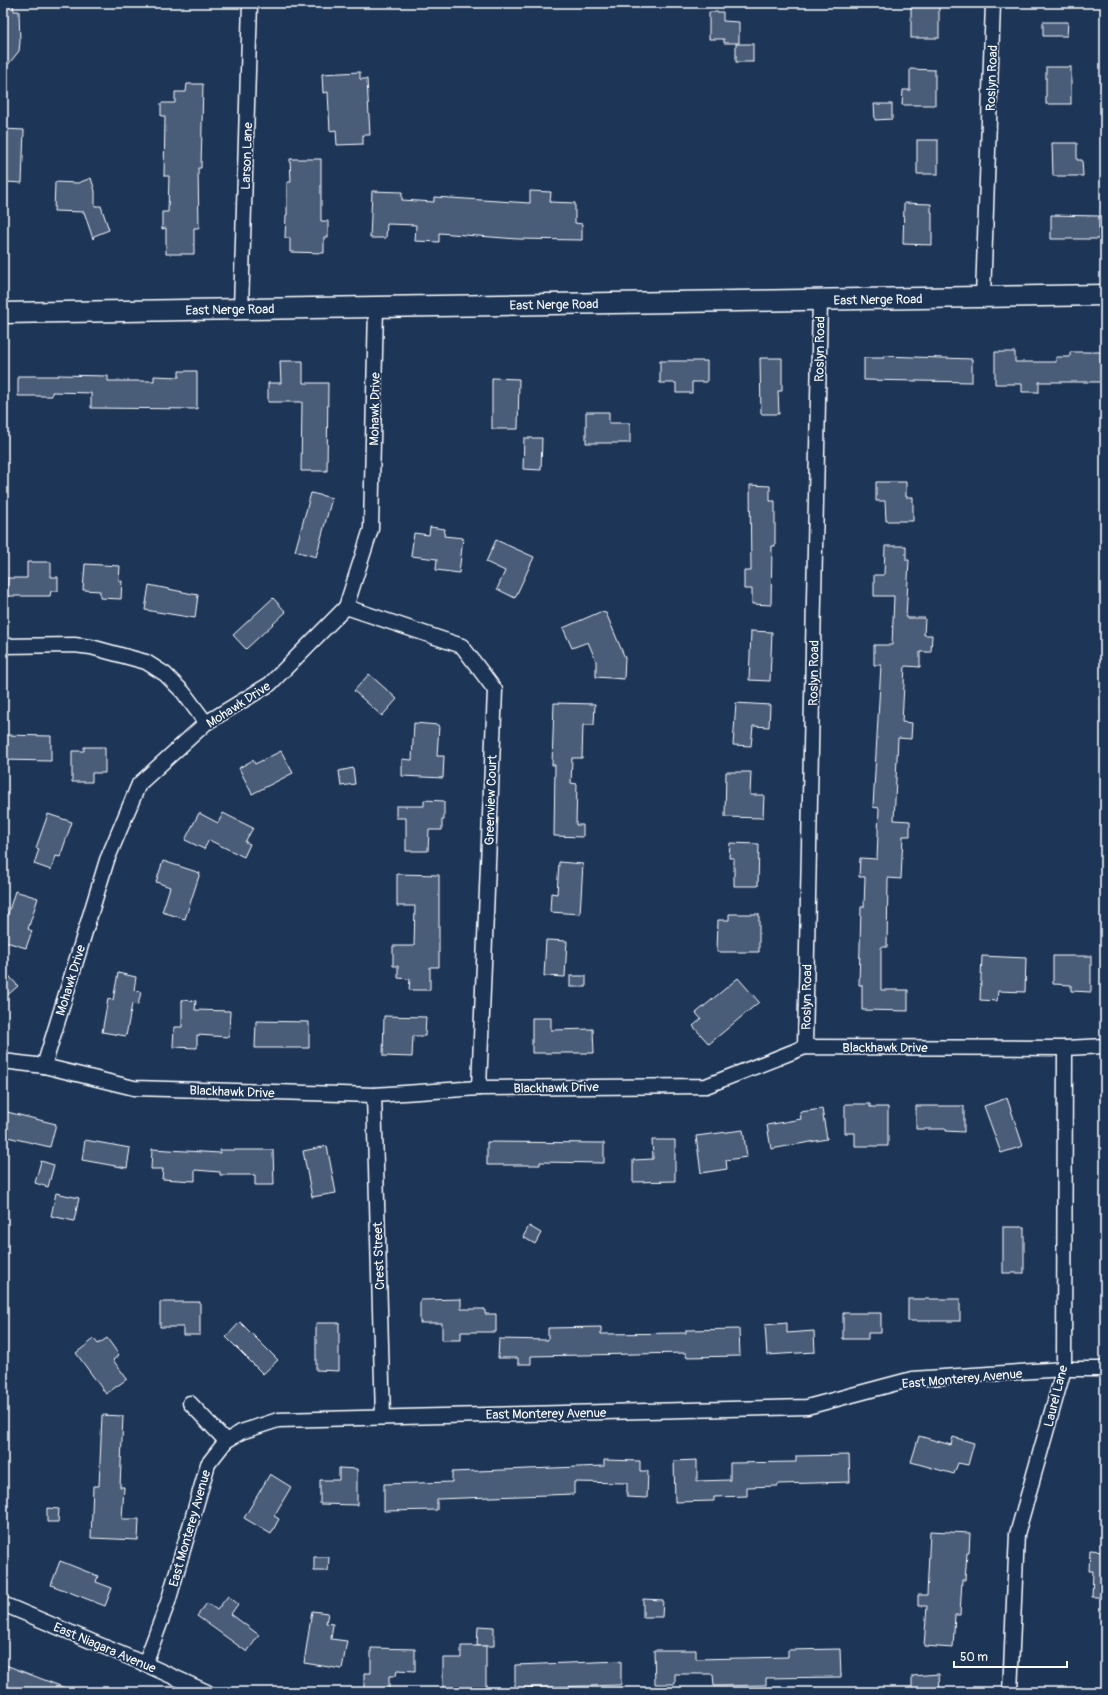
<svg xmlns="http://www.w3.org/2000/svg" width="1108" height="1695" viewBox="0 0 1108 1695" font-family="Pangolin,sans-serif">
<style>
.building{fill:#4a5d79;stroke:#fff}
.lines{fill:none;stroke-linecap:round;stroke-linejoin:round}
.minor-casing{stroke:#fff;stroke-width:17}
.secondary-casing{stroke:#fff;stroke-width:23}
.minor{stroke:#1d3557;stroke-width:14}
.secondary{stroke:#1d3557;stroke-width:20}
.labels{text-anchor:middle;stroke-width:3.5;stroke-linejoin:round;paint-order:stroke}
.street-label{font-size:13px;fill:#fff;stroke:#1d3557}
</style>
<rect width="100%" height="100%" fill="#1d3557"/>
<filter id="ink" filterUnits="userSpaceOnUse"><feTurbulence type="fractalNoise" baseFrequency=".025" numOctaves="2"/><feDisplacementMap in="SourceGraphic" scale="8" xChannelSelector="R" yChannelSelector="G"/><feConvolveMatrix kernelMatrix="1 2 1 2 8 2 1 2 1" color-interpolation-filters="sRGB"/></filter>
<g filter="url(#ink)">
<g class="building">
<path d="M3 3H13L14 11H19L20 42 19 51 3 71Z"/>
<rect x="911" y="3" width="28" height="35"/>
<path d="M709 12H723V21L739 22V43H724V39H709Z"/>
<path d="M1043 22H1068L1067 36H1043Z"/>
<rect x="736" y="44" width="17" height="18"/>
<rect x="1046" y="67" width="25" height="37"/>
<path d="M910 69 935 70V105H902L903 90H910Z"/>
<path d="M360 72V79H367L370 135H363V144L337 145 336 130 330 131 328 92 323 93 322 74Z"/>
<path d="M187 84H203L201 168H198L199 228H194V254H166V228L162 229V212H168L169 176H164L165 116H161V103H175V92H186Z"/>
<path d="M874 104H892V119L875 120Z"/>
<path d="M3 129 24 130 22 183 6 182V176H3Z"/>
<rect x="917" y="140" width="21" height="34"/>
<path d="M1052 143H1077V160H1082L1083 176H1053Z"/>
<path d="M290 159H321V221H328V237H324V253L290 252V238H285L286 215H287V182H291Z"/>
<path d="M91 178 95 191V206H101L109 230 94 236 93 239 84 212 54 211 55 182 78 183Z"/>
<path d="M372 191 402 192V200L434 202V197L530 203V191L551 192 550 202 575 203V223L582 224V240L517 239 439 233V242L415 241 416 225 387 224 386 238H370Z"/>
<path d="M904 203 931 204V212H932V245L903 244Z"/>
<path d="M1051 215 1099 216V239H1051Z"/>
<path d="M995 352H1015V362H1056V357H1070V352H1105V382H1039V392H1022V384H995Z"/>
<path d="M884 356 972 359V382L864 380V358H884Z"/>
<path d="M760 358H782V391H778L779 414H761Z"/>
<path d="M280 361H303V383H328L327 471H301L302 402H268V383H281Z"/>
<path d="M660 361H707V382H692V393H676V383H660Z"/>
<path d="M179 371H197V409L91 408V393L52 392V396H18V376H58V375L108 376V381H154V376L179 377Z"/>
<path d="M492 378 519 379 518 429H492Z"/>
<path d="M586 412H609V423H630V443H586Z"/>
<path d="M524 438H542L541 470 523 469Z"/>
<path d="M876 482H906V497H913V521H886L885 501H876Z"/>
<path d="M750 485 770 486V501H775V546H772L771 605 752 604V589H744V571H751Z"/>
<path d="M311 493 332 498 316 557 295 551Z"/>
<path d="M430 527 445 529 444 536 463 538 459 573 436 570 437 559 411 556 414 533 429 535Z"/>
<path d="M496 540 534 557 515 598 497 589 505 571 486 562Z"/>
<path d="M885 546H906V560H909L906 618H925L924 635H932L931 652H920V667L905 666 902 722 912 723 911 739 898 738 894 820 910 821V836H903L901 879 888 878 887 947H881V990H908V1011L862 1010V985H859L861 907H864L865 877H859L860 858 877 859 879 808 873 807 881 665H874V645H892L894 596H874V575H884Z"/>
<path d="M27 562H51V577H58V591H51L50 596H7V578H27Z"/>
<path d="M85 564 120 566 119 581H122L121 599 100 598V591L83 590Z"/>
<path d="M149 585 198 595 195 618 145 610Z"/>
<path d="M273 598 286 612 246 649 233 635Z"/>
<path d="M600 612 606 613 625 658 624 679 596 677V661L588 642 572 648 563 628Z"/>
<path d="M751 631 772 632 770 681 749 680Z"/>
<path d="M369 674 397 699 382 716 354 691Z"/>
<path d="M554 703 595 704 594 725H583L582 758H572L571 783 577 784 576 825H583V837L554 836 555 765H552Z"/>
<path d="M736 703 770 705 769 727 753 726 751 746 733 745Z"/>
<path d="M414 723 439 725 437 756H444L443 778 402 776V759L412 760Z"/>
<path d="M3 735 51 736V761L3 760Z"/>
<path d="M84 747H105V773H92V782H72V751H84Z"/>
<path d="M281 751 293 773 252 794 239 768 253 760 255 764Z"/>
<path d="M353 768 355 784 341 786 339 771Z"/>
<path d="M726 772H751L750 795H764L763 818 725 817Z"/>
<path d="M424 800 444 801V820H442V830H429L428 851H406V818H396V806H424Z"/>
<path d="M199 813 218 823 223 813 253 828 245 842 250 844 244 857 209 840 204 849 185 840Z"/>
<path d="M48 814 72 822 60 857 56 856 51 870 34 864 39 849 36 848Z"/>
<path d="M730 843 759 844 758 886H734V858H729Z"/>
<path d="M163 861 200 873 185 919 162 912 170 887 156 882Z"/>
<path d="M559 862 583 864 580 914 550 912 551 893 557 894Z"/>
<path d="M397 874 439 875V967H430V990H409L410 979 398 978V966H393V946H414L415 906H397Z"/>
<path d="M15 891 38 898 28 929 32 931 26 948 3 941V930Z"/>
<path d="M729 914H759V952H717L718 920H729Z"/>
<path d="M546 940 567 941 565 977 544 976Z"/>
<path d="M982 956 1026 958 1025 992 998 991 997 1001 980 1000Z"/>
<path d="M1053 956H1091V992L1071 991V985L1053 984Z"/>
<path d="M3 969 18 986 3 999Z"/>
<path d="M118 973 136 977 134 990 141 992 138 1005 132 1004 126 1036 102 1032 108 999 113 1000Z"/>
<rect x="570" y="976" width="16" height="11"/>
<path d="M738 978 759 1002 709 1044 693 1026 701 1019 696 1013Z"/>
<path d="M182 1000 196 1001 195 1010 230 1011 229 1037 197 1035V1048L173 1047 174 1027H182Z"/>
<path d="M384 1016 426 1017 425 1036H413L412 1057 383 1056Z"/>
<path d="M532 1018H551V1030L593 1029 594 1053H532Z"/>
<path d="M256 1021 309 1022V1048H255Z"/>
<path d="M1007 1098 1023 1146 1001 1153 984 1106Z"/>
<path d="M845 1104H870V1107H888V1146H855V1133H845Z"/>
<path d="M916 1106H964V1132L946 1131V1129H916Z"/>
<path d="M822 1109 827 1139 771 1149 767 1125 801 1119 800 1112Z"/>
<path d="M3 1111 56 1124 50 1147 3 1136Z"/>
<path d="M743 1130 747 1157 726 1160 727 1169 701 1173 696 1136Z"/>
<path d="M85 1140 130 1148 127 1168 82 1160Z"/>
<path d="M652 1140H675V1181L633 1182V1160L653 1159Z"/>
<path d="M487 1142 604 1143V1163L540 1162V1165H487Z"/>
<path d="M327 1146 336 1193 312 1197 303 1151Z"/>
<path d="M152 1149 220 1153V1150H273L274 1185H255V1175H220V1172L195 1170V1181L162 1179 163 1169H151Z"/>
<path d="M41 1161 54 1165 48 1187 35 1183Z"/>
<path d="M56 1193 79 1198 74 1221 51 1216Z"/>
<path d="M529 1226 541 1233 535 1244 523 1237Z"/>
<rect x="1003" y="1227" width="21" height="46"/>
<path d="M461 1299V1309H485V1314H496V1332H461V1340H442V1323H420V1300Z"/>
<rect x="908" y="1299" width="52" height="22"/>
<path d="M160 1302H200V1335H183V1327H160Z"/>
<path d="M843 1313H881V1333H868V1339H843Z"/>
<path d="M240 1322 278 1360 263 1374 226 1337Z"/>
<path d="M316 1323H339V1371L316 1370Z"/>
<path d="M787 1323V1333L814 1331 815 1352 767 1355 765 1325Z"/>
<path d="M601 1327V1334L686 1333V1330L739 1329 740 1356 686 1357V1353L531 1356V1364H518V1358H498L499 1339 548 1340V1328Z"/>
<path d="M107 1338 119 1355 113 1360 127 1379 106 1394 76 1353 94 1339 98 1344Z"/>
<path d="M102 1415 123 1416 120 1487H124L122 1519H139L138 1540 91 1538 93 1486H99Z"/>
<path d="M919 1436 951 1445 953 1437 974 1443 968 1465 958 1463 954 1474 911 1462Z"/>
<path d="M849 1455 850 1482 778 1484V1486L747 1487V1496L714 1497V1501L675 1502 674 1461 697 1460V1481L730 1480V1463L796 1462V1456Z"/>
<path d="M604 1460 640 1461V1471H648L647 1498 627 1497V1483L574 1482V1494L437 1499V1510L384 1511V1484L452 1482V1472L604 1466Z"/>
<path d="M339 1468 357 1469V1505L320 1504V1480H339Z"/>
<path d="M270 1474 291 1487 274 1516 279 1519 271 1534 244 1518Z"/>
<path d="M47 1508 59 1509 58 1522H47Z"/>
<path d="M930 1531 970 1533 969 1553H967L965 1580H962L960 1615H955L953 1648 924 1646 927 1606H918V1595H927Z"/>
<path d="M1090 1550 1105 1551V1597H1092L1093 1571H1089Z"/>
<path d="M314 1557H329L328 1571H314Z"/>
<path d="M60 1561 98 1576 96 1582 112 1588 105 1606 51 1585Z"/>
<path d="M228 1596 238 1604 231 1614 259 1635 247 1652 197 1616 207 1603 217 1610Z"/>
<path d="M643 1599 663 1600 662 1617H643Z"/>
<path d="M312 1611 328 1613 326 1623 333 1624 331 1639 347 1641 342 1669 304 1663Z"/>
<path d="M478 1626 494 1627V1646H477Z"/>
<path d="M461 1646H486V1687L443 1688V1658H461Z"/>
<path d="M371 1648 415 1649V1671L397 1670 396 1676H389V1690H364V1673H371Z"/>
<path d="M840 1649 841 1677 766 1678V1685L714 1686 713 1674H675V1684H655L654 1650H696V1659L788 1657V1650Z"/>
<path d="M621 1661V1685L515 1688V1665Z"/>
<path d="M3 1664 73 1691V1692H3Z"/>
<path d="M939 1674 940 1692H912V1676Z"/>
</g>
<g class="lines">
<defs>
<g id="minor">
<path d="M983 297 993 3"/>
<path d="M241 309 250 3"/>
<path d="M346 607 462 646 495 690 479 1088"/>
<path d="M3 646 74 645 91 647 146 662 165 674 183 692 206 723"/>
<path d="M805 1047 820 300"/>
<path d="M3 1061 44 1066 134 1088 374 1095 479 1088 706 1086 805 1047 1065 1048 1105 1046"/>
<path d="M44 1066 107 860 139 784 206 723 270 684 346 607 371 529 376 307"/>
<path d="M374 1095 383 1417"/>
<path d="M190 1403 226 1441"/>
<path d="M3 1604 145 1664 207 1692"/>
<path d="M145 1664 168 1602 208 1464 226 1441 241 1432 278 1420 807 1407 912 1379 1064 1369H1105"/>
<path d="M1010 1692 1017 1534 1064 1369 1065 1048"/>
</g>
<path id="secondary" d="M3 313 1105 295"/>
</defs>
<use href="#minor" class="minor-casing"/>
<use href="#secondary" class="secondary-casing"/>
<use href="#minor" class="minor"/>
<use href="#secondary" class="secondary"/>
</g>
</g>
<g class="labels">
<g class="street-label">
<text transform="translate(991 78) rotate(-88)" y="5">Roslyn Road</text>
<text transform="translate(246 156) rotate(-88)" y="5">Larson Lane</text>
<text transform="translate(878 299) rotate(-1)" y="5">East Nerge Road</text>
<text transform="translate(554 304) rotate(-1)" y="5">East Nerge Road</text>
<text transform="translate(230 309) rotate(-1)" y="5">East Nerge Road</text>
<text transform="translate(819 349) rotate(-89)" y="5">Roslyn Road</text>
<text transform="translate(374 409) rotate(-89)" y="5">Mohawk Drive</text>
<text transform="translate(813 673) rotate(-89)" y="5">Roslyn Road</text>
<text transform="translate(238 704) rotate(-33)" y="5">Mohawk Drive</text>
<text transform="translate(490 800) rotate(-88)" y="5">Greenview Court</text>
<text transform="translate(70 980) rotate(-73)" y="5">Mohawk Drive</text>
<text transform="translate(806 997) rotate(-89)" y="5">Roslyn Road</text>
<text x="885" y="1052">Blackhawk Drive</text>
<text transform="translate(556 1087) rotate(-1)" y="5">Blackhawk Drive</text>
<text transform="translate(232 1091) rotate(2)" y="5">Blackhawk Drive</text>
<text transform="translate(378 1256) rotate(-92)" y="5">Crest Street</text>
<text transform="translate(962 1378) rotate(-5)" y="5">East Monterey Avenue</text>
<text transform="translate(1055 1396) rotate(-76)" y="5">Laurel Lane</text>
<text transform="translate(546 1413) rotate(-1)" y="5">East Monterey Avenue</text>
<text transform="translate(189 1528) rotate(-74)" y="5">East Monterey Avenue</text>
<text transform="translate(105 1647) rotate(23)" y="5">East Niagara Avenue</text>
</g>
</g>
<rect width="1108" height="1695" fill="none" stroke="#1d3557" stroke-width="16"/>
<rect x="8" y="8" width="1092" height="1679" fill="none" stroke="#fff" stroke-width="1.5" filter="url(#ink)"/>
<path d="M954 1661v6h113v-6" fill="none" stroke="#ffffff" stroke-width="2"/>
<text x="960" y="1661" font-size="12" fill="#ffffff" stroke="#1d3557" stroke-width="3" paint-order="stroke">50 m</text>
</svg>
